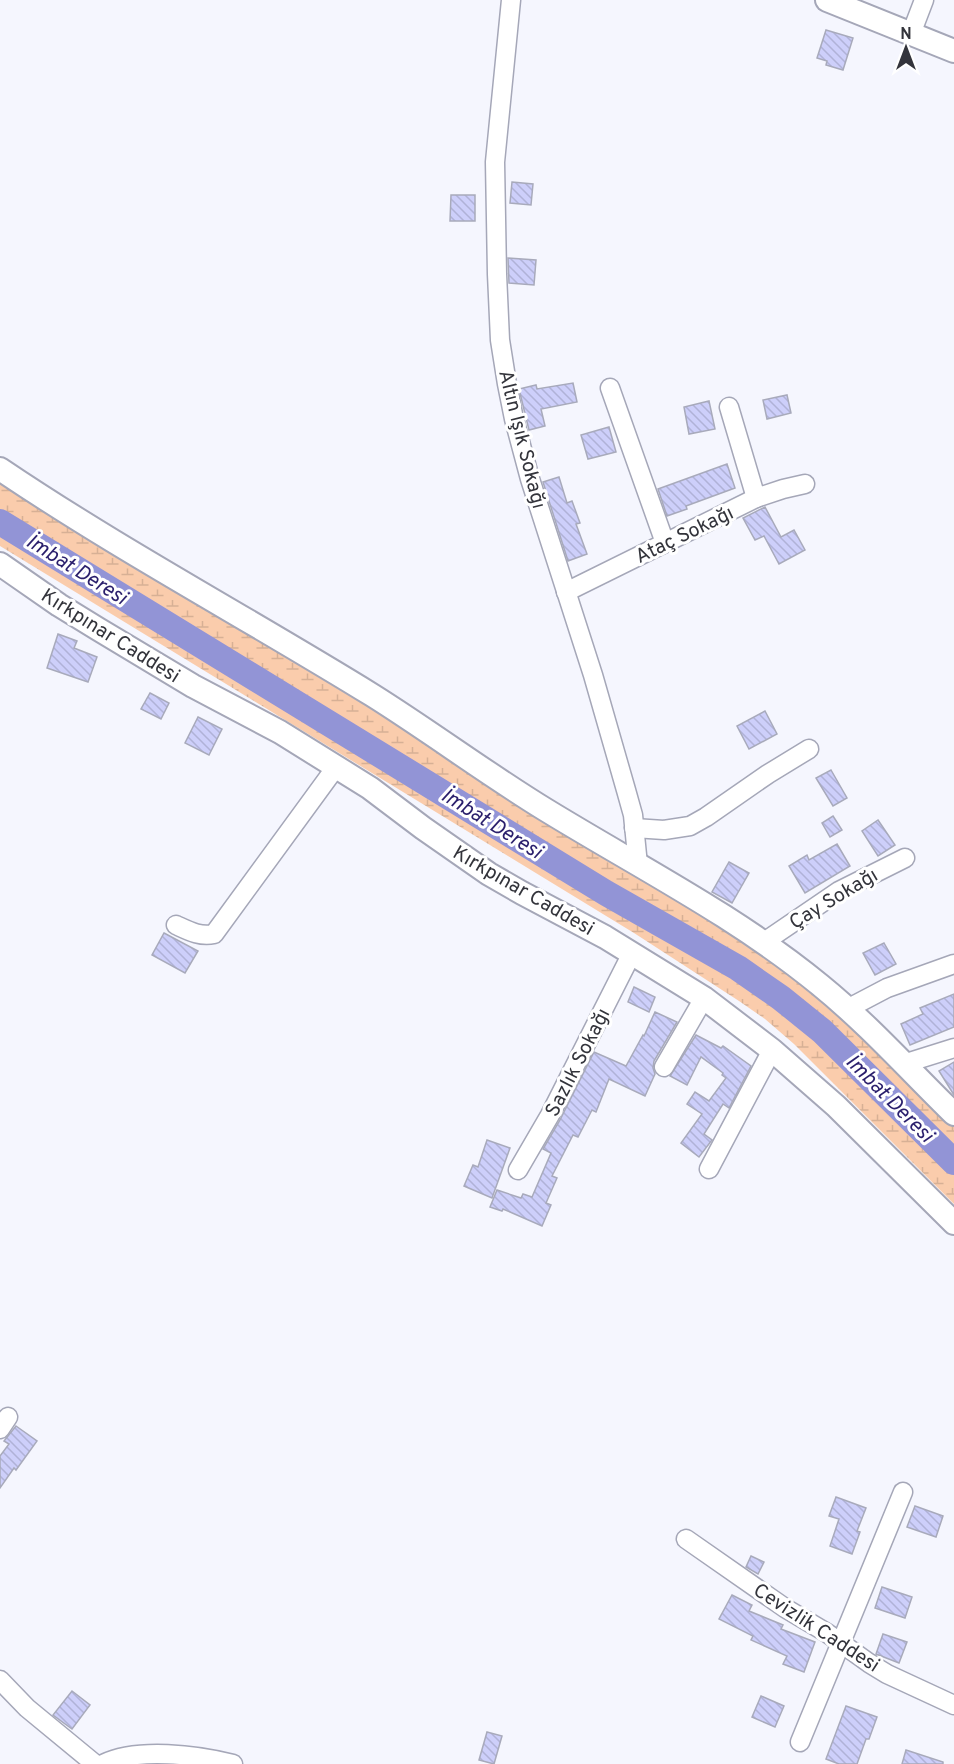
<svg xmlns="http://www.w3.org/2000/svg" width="954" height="1764" viewBox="0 0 954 1764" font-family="Overpass,sans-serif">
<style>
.wetland{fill:url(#wetland-marsh)}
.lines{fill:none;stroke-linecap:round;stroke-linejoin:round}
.river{stroke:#9294d6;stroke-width:26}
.building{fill:url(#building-back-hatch);stroke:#a8aabb;stroke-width:1.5}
.minor-casing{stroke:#a5a7b8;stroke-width:21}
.tertiary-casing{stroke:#a5a7b8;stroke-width:26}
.minor{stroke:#fff;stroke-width:18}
.tertiary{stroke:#fff;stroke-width:22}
.labels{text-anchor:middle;stroke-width:6;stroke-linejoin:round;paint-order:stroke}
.street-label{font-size:20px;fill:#33343b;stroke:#fff}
.water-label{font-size:21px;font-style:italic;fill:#2a1f6c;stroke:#fff}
</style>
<defs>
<pattern id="wetland-marsh" width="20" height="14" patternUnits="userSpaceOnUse" patternTransform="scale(1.5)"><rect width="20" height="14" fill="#faccac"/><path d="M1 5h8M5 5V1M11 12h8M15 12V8" fill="none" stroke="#d7b095"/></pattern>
<pattern id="building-back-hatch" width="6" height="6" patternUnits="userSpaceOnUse" patternTransform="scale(1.5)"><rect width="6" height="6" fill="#cdcffa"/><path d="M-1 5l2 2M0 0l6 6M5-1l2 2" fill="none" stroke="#b0b2d7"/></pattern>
</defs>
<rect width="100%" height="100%" fill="#f5f6fe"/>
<path class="wetland" d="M0 482 43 510 368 707 530 812 758 948 827 1006 954 1126V1204L794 1044 765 1019 739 1001 634 933 0 546Z"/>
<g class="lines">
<path class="river" d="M0 522 606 893 738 968 781 998 822 1031 954 1162"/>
</g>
<g class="building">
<path d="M826 30 853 38 843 70 826 65 827 61 817 58Z"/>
<path d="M512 182 533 184 531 205 510 203Z"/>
<path d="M451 195H475V221H450Z"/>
<path d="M508 258 536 260 534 285 509 283Z"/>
<path d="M573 383 577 402 541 409 545 426 529 430 519 389 536 385 537 389Z"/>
<path d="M787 395 791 413 767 419 763 400Z"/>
<path d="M709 401 715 429 689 434 684 407Z"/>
<path d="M609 427 616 452 588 459 581 435Z"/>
<path d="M727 464 735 488 686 506 687 509 667 516 658 489Z"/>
<path d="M559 477 567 503 572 501 580 523 576 524 587 554 568 561 543 482Z"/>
<path d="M765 507 781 537 794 530 805 550 779 564 764 536 755 540 743 518Z"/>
<path d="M58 634 77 641 74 648 97 657 88 682 47 668Z"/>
<path d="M150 693 169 703 161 719 141 709Z"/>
<path d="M765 711 777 734 749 749 737 726Z"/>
<path d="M198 717 222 729 209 755 185 743Z"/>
<path d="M831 770 847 798 833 806 816 778Z"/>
<path d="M833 816 842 830 830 837 822 823Z"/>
<path d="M878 820 895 845 878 856 862 831Z"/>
<path d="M837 844 850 866 805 893 789 866 807 855 809 860Z"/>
<path d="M729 862 749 873 732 903 712 892Z"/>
<path d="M164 933 198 951 185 973 152 955Z"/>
<path d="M884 943 896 964 875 975 863 953Z"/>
<path d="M634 987 655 997 649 1012 628 1002Z"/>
<path d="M954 994V1027L910 1045 901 1024 923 1014 920 1008Z"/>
<path d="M655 1012 677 1022 654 1061 653 1068 655 1074 645 1096 609 1079 596 1112 592 1110 578 1137 573 1135 552 1176 557 1178 546 1203 551 1205 542 1226 503 1209 502 1211 490 1207 497 1190 521 1198 523 1194 532 1197 551 1153 543 1149 560 1120 594 1052 626 1066 643 1035 644 1036Z"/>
<path d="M696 1035 721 1048 723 1046 751 1066 729 1108 723 1104 704 1134 712 1140 699 1157 681 1143 702 1114 687 1104 695 1092 709 1101 726 1078 722 1075 723 1073 701 1057 687 1085 670 1076Z"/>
<path d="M954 1062V1095L939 1071Z"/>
<path d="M487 1140 510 1148 492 1198 464 1186 473 1165 478 1167Z"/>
<path d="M16 1426 37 1441 16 1470 14 1468 0 1488V1456L9 1444 4 1441Z"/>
<path d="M836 1497 866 1508 857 1531 860 1532 852 1554 830 1546 839 1519 829 1516Z"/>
<path d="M915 1506 943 1516 936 1537 907 1527Z"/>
<path d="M751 1556 764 1562 758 1574 746 1567Z"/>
<path d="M882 1587 912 1597 905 1618 875 1608Z"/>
<path d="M732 1595 752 1605 749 1611 783 1625 781 1629 815 1642 804 1672 783 1664 787 1656 751 1640 753 1636 719 1619Z"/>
<path d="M883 1634 907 1642 899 1663 876 1654Z"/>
<path d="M72 1691 90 1705 72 1729 53 1715Z"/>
<path d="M761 1696 784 1706 775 1727 752 1717Z"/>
<path d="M846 1706 877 1717 869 1739H866L857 1764H839L826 1759Z"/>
<path d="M487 1732 502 1736 494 1764 479 1760Z"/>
<path d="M906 1750 943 1762V1764H902Z"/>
</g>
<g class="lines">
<defs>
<g id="minor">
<path d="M511 0 495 162 497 274 500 340 507 384 514 419 530 479 593 675 626 790 633 815 638 865"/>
<path d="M911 34 924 0"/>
<path d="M610 388 665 543"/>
<path d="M729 407 756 498"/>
<path d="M566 592 756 498 783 489 805 484"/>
<path d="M634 828 664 830 690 826 706 817 768 774 809 749"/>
<path d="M176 925C189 931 200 937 214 934L336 767"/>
<path d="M764 942 839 891 905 858"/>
<path d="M847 1009 887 988 954 964"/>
<path d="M903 1064 954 1048"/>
<path d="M664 1067 704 998"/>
<path d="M709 1169 772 1050"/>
<path d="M518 1170 550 1115 632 953"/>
<path d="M0 1429 8 1417"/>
<path d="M686 1539 785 1608 827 1633 869 1663 887 1674 954 1705"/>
<path d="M0 1680 27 1708 95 1764"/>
<path d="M800 1742 903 1492"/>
<path d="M103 1764C137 1747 198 1755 233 1764"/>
</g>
<g id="tertiary">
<path d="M827 0 954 51"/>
<path d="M0 469C120 550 249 619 372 695 431 732 487 774 546 810 639 867 736 916 820 985 868 1024 910 1071 954 1114"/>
<path d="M0 564 59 605 98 629 193 686 280 732 370 788 423 828 489 874 522 893 605 937 704 998 772 1050 836 1106 954 1223"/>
</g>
</defs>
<use href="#minor" class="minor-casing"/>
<use href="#tertiary" class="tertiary-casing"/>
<use href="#minor" class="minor"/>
<use href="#tertiary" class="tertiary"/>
</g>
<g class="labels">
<g class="street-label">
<text transform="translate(523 439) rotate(76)" y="7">Altın Işık Sokağı</text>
<text transform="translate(684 534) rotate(-26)" y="7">Ataç Sokağı</text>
<text transform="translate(111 635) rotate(32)" y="7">Kırkpınar Caddesi</text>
<text transform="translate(524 890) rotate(30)" y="7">Kırkpınar Caddesi</text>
<text transform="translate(833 898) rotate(-31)" y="7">Çay Sokağı</text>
<text transform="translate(577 1062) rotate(-63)" y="7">Sazlık Sokağı</text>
<text transform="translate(817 1627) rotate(33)" y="7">Cevizlik Caddesi</text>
</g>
<g class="water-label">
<text transform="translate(77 569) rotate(32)" y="7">İmbat Deresi</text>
<text transform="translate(492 823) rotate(32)" y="7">İmbat Deresi</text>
<text transform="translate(890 1098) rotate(45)" y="7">İmbat Deresi</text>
</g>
</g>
<g transform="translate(906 48)" stroke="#ffffff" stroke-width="4.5" paint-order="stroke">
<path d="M0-4.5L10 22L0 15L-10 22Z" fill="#33343b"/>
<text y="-9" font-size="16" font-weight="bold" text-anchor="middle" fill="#33343b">N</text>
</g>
</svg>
